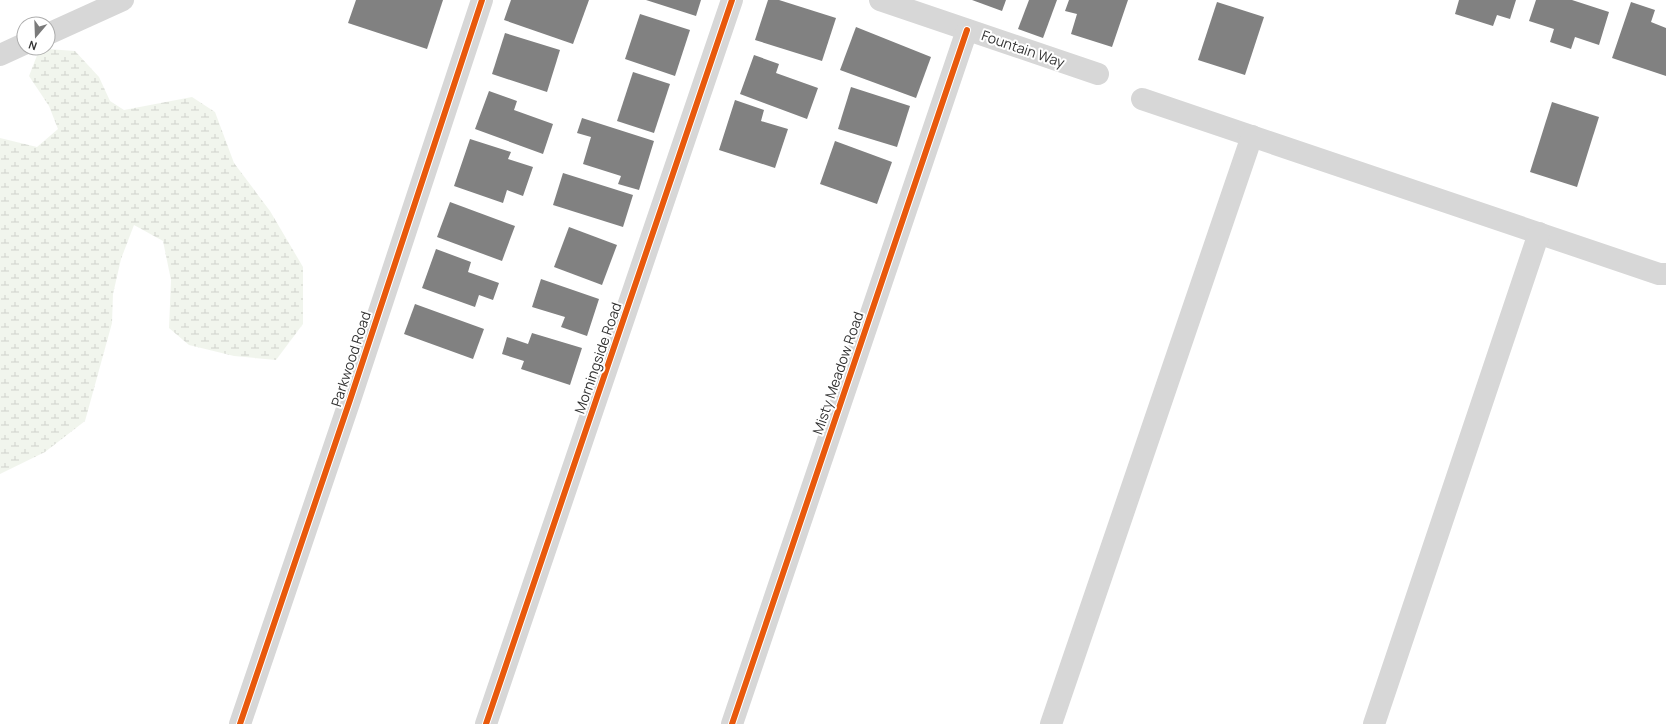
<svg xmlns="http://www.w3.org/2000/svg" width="1666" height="724" viewBox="0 0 1666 724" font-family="Manrope,sans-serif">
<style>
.wetland{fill:url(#wetland-marsh)}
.building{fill:#818181}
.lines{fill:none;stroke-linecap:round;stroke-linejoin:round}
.minor{stroke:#d7d7d7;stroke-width:22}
.tertiary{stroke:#d7d7d7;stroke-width:22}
.cycleway-casing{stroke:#fff;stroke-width:8}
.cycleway{stroke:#e8590c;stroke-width:6}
.labels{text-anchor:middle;stroke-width:4;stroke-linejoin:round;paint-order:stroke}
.street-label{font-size:14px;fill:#333;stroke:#fff}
</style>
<defs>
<pattern id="wetland-marsh" width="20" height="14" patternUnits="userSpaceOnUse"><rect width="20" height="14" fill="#f1f5ed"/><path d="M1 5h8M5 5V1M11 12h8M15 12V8" fill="none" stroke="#cfd2cc"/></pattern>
</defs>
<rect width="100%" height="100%" fill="#fff"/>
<path class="wetland" d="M48 49 75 51 99 77 110 101 124 110 192 97 215 112 234 163 270 211 303 267V324L276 360 234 356 189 345 169 328 171 280 163 241 134 225 121 259 113 294 112 323 85 421 45 452 0 474V138L37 147 58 129 49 106 29 76 38 53Z"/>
<g class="building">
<path d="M356 0H443L427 49 348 23Z"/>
<path d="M511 0H589L573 44 504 20Z"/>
<path d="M646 0H701L696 16Z"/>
<path d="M768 0H779L836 18 822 61 755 40Z"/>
<path d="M972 0H1006L1002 11Z"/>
<path d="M1029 0H1057L1043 38 1018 29Z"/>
<path d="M1069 0H1128L1112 47 1071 34 1077 14 1065 11Z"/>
<path d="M1459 0H1516L1510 19 1497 15 1493 26 1455 14Z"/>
<path d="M1536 0H1572L1609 12 1599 45 1575 37 1571 49 1550 42 1554 29 1529 21Z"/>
<path d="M1217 2 1264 17 1245 75 1198 60Z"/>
<path d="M1631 2 1655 10 1651 22 1666 28V76L1612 58Z"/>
<path d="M640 14 690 30 675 76 625 59Z"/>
<path d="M856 27 931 57 916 98 840 70Z"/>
<path d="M505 33 560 50 547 92 492 74Z"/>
<path d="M754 55 779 64 776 73 818 88 807 119 740 94Z"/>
<path d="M633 72 670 84 654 133 617 121Z"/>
<path d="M851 87 910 106 897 147 838 129Z"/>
<path d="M489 91 517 101 514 110 553 124 543 154 475 129Z"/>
<path d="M735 100 764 110 761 121 788 129 775 168 719 150Z"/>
<path d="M1552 102 1599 117 1577 187 1530 172Z"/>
<path d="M582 118 654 141 639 190 618 184 621 176 583 164 591 137 577 133Z"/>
<path d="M470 139 511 152 508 159 533 167 523 196 507 190 503 203 454 186Z"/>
<path d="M835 141 892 162 877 204 820 184Z"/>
<path d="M563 173 633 195 623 227 553 205Z"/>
<path d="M450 202 515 226 502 261 437 237Z"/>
<path d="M569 227 617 245 602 285 554 267Z"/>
<path d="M436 249 471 262 468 272 499 283 493 300 479 295 475 307 422 288Z"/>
<path d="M541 279 599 299 587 336 561 327 565 317 532 307Z"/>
<path d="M415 304 484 329 473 359 404 334Z"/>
<path d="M532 333 582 348 570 385 521 369 524 361 502 354 507 337 528 344Z"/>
</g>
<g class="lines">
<g class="minor">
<path d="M880 0 1098 74"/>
<path d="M1142 99 1659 274H1666"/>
<path d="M240 724 350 400 482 0"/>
<path d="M486 724 732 0"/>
<path d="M732 724 967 30"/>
<path d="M1051 724 1252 136"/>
<path d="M1374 724 1539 233"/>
</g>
<g class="tertiary">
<path d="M48 34 123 0"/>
<path d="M0 55 24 44"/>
</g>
<defs>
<g id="cycleway">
<path d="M240 724 350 400 482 0"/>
<path d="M486 724 732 0"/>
<path d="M732 724 967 30"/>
</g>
</defs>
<use href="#cycleway" class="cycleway-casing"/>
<use href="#cycleway" class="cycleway"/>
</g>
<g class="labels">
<g class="street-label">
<text transform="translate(1023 49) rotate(19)" y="5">Fountain Way</text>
<text transform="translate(598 358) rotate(-71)" y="5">Morningside Road</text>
<text transform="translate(351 359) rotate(-72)" y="5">Parkwood Road</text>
<text transform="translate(838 373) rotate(-71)" y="5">Misty Meadow Road</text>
</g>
</g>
<g transform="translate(36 36) rotate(199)"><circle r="19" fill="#ffffff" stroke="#adadad"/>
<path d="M0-3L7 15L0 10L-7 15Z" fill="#7a7a7a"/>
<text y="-6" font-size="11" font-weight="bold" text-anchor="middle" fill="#333333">N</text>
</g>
</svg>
